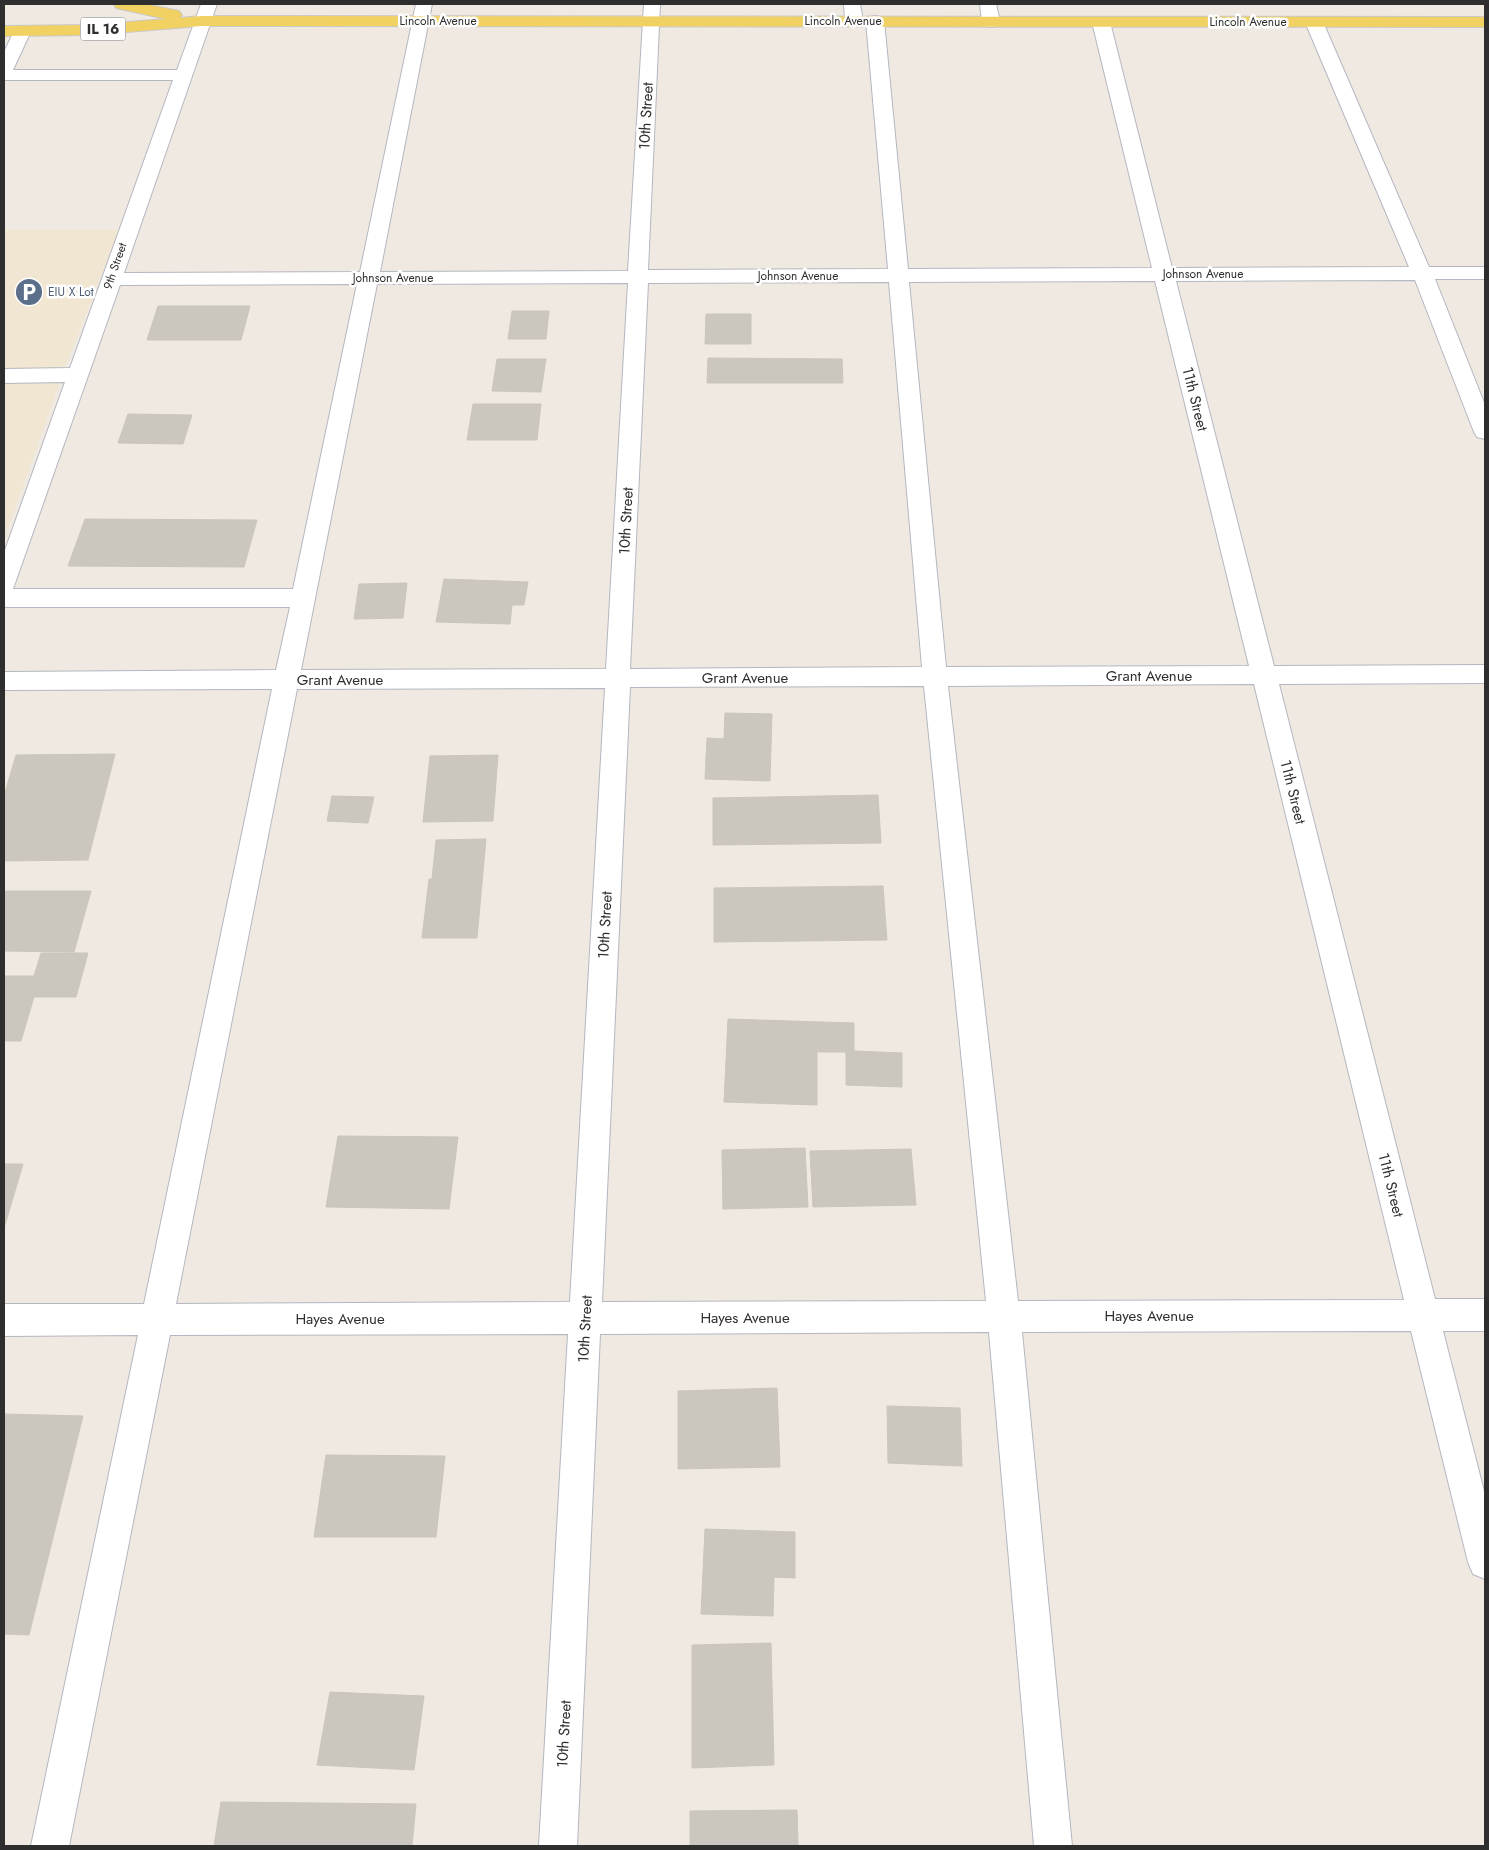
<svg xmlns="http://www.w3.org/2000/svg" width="1489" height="1850" viewBox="0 0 1489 1850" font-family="Jost,sans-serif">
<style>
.education{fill:#f0e6d1}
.building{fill:#cbc7bf;stroke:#cbc5ba}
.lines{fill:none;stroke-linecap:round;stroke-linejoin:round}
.minor-casing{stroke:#b4b7c1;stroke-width:2}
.major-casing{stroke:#c9c9c9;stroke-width:2}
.minor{fill:#fff;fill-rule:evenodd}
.major{fill:#f2d163;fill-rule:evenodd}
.labels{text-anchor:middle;stroke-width:5;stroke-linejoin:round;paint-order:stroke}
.far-street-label{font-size:12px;fill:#2e2e2e;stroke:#fff}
.far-service-label{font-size:12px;fill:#4e5e75;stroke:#fff;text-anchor:start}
.shield{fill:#fff;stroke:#6d6d6d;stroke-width:1}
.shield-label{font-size:14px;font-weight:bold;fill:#2e2e2e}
.street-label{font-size:15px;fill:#2e2e2e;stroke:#fff}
</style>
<rect width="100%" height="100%" fill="#efe9e1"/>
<path class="education" d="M4 230H119L66 365 4 539Z"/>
<g class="building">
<path d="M158 306H250L241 340H147Z"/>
<path d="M512 311H549L546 339H508Z"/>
<path d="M706 314H751V344H705Z"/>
<path d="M708 358 842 359 843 383H707Z"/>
<path d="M497 359H546L541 392 492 391Z"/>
<path d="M473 404H541L537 440H467Z"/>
<path d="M128 414 192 415 183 444 118 443Z"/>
<path d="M85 519 257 520 244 567 68 566Z"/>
<path d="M444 579 528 582 524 605H512L510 624 436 622Z"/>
<path d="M407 583 403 618 354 619 359 584Z"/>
<path d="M725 713 772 714 770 781 705 779 707 738 724 739Z"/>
<path d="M115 754 88 860 4 861V796L16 755Z"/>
<path d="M498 755 493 821 423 822 430 756Z"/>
<path d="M878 795 881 843 713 845V798Z"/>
<path d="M332 796 374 797 368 823 327 821Z"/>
<path d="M486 839 477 938H422L429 879H432L436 840Z"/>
<path d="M883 886 887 940 714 942V888Z"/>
<path d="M4 891H91L74 952 4 951Z"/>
<path d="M41 953H88L76 997H34L21 1041H4V976H34Z"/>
<path d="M728 1019 854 1023V1051L902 1053V1087L846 1085V1052H817V1105L724 1102Z"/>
<path d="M338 1136 458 1137 449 1209 326 1207Z"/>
<path d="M805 1148 808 1207 723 1209 722 1150Z"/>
<path d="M911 1149 916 1205 813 1207 810 1151Z"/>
<path d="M4 1164H23L5 1225H4Z"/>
<path d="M777 1388 780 1467 678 1469V1391Z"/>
<path d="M887 1406 960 1408 962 1466 888 1463Z"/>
<path d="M4 1414 83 1416 29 1635 4 1634Z"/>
<path d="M326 1455 445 1456 436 1537H314Z"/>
<path d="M705 1529 795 1532V1578L774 1577 773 1616 701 1614Z"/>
<path d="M771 1643 774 1765 692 1768V1645Z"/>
<path d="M330 1692 424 1696 414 1770 317 1765Z"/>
<path d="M221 1802 416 1804 412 1846H214Z"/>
<path d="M797 1810 798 1846H690V1811Z"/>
</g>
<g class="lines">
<defs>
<g id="minor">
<path d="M201 4H217L124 273 360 272 416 4H432L380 272 628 271 644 4H660L648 270 888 269 866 21 869 17 875 16 881 17 884 21 908 269 1152 268 1092 22 1095 18 1101 17 1107 18 1110 22 1172 268 1409 267 1305 22 1308 18 1314 17 1320 18 1323 22 1429 267H1485V279H1435L1485 405V439L1477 437 1474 432 1415 280 1176 281 1274 666 1485 665V683L1279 684 1435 1299H1485V1331H1443L1485 1495V1579L1473 1574 1468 1562 1411 1331 1022 1332 1072 1846H1034L989 1332 600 1334 577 1846H539L568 1334 170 1335 69 1846H31L138 1335 4 1336V1304H144L272 689 4 690V672L276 670 290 607H4V553L65 382 4 383V369L70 368 173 80H4V52L16 27 22 26 28 27 31 31 13 70H177ZM1155 281 1249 666 946 667 909 282ZM889 282 922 667 630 669 648 283ZM628 283 606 669 301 670 377 284ZM357 284 293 589H13L120 285ZM1254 684 1404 1300 1018 1301 948 686ZM924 686 986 1301 602 1302 630 687ZM605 688 570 1302 176 1304 297 689Z"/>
<path d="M844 4H860L863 21 860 25 854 26 848 25 845 21Z"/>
<path d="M980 4H996L1000 22 997 26 991 27 985 26 982 22Z"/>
</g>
<path id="major" d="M114 4H145L179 11 182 15 180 18 201 16 1485 17V27L201 26 90 35 4 36V26L90 25 166 19 116 8Z"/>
</defs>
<use href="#minor" class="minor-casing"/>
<use href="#major" class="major-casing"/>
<use href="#minor" class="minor"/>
<use href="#major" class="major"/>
</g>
<defs>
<symbol id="parking-disc" viewBox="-11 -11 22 22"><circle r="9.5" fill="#5c6f8a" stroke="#fff"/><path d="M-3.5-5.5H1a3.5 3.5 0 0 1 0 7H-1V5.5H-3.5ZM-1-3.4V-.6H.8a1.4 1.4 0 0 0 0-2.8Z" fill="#fff"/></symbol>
</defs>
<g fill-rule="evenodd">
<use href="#parking-disc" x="13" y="276" width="32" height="32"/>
</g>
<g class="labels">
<g class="far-street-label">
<text x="438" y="25">Lincoln Avenue</text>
<text x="843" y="25">Lincoln Avenue</text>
<text x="1248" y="26">Lincoln Avenue</text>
<text transform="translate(115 266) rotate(-71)" y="4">9th Street</text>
<text x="1203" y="278">Johnson Avenue</text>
<text x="798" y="280">Johnson Avenue</text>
<text x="393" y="282">Johnson Avenue</text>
</g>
<g class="far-service-label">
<text x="48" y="296">EIU X Lot</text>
</g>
<rect class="shield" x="80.5" y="17.5" width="45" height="23" rx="4"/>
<g class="shield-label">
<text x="103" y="34">IL 16</text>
</g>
<g class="street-label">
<text transform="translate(646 116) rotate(-87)" y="5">10th Street</text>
<text transform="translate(1195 399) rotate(76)" y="5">11th Street</text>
<text transform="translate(626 521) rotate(-87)" y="5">10th Street</text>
<text x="1149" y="681">Grant Avenue</text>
<text x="745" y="683">Grant Avenue</text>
<text x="340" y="685">Grant Avenue</text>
<text transform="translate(1293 792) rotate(76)" y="5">11th Street</text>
<text transform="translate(605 925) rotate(-87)" y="5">10th Street</text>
<text transform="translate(1391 1185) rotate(76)" y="5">11th Street</text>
<text x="1149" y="1321">Hayes Avenue</text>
<text x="745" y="1323">Hayes Avenue</text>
<text x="340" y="1324">Hayes Avenue</text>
<text transform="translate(585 1329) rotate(-87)" y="5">10th Street</text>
<text transform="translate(564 1734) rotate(-87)" y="5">10th Street</text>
</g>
</g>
<rect width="1489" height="1850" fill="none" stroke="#2e2e2e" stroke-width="10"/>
</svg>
